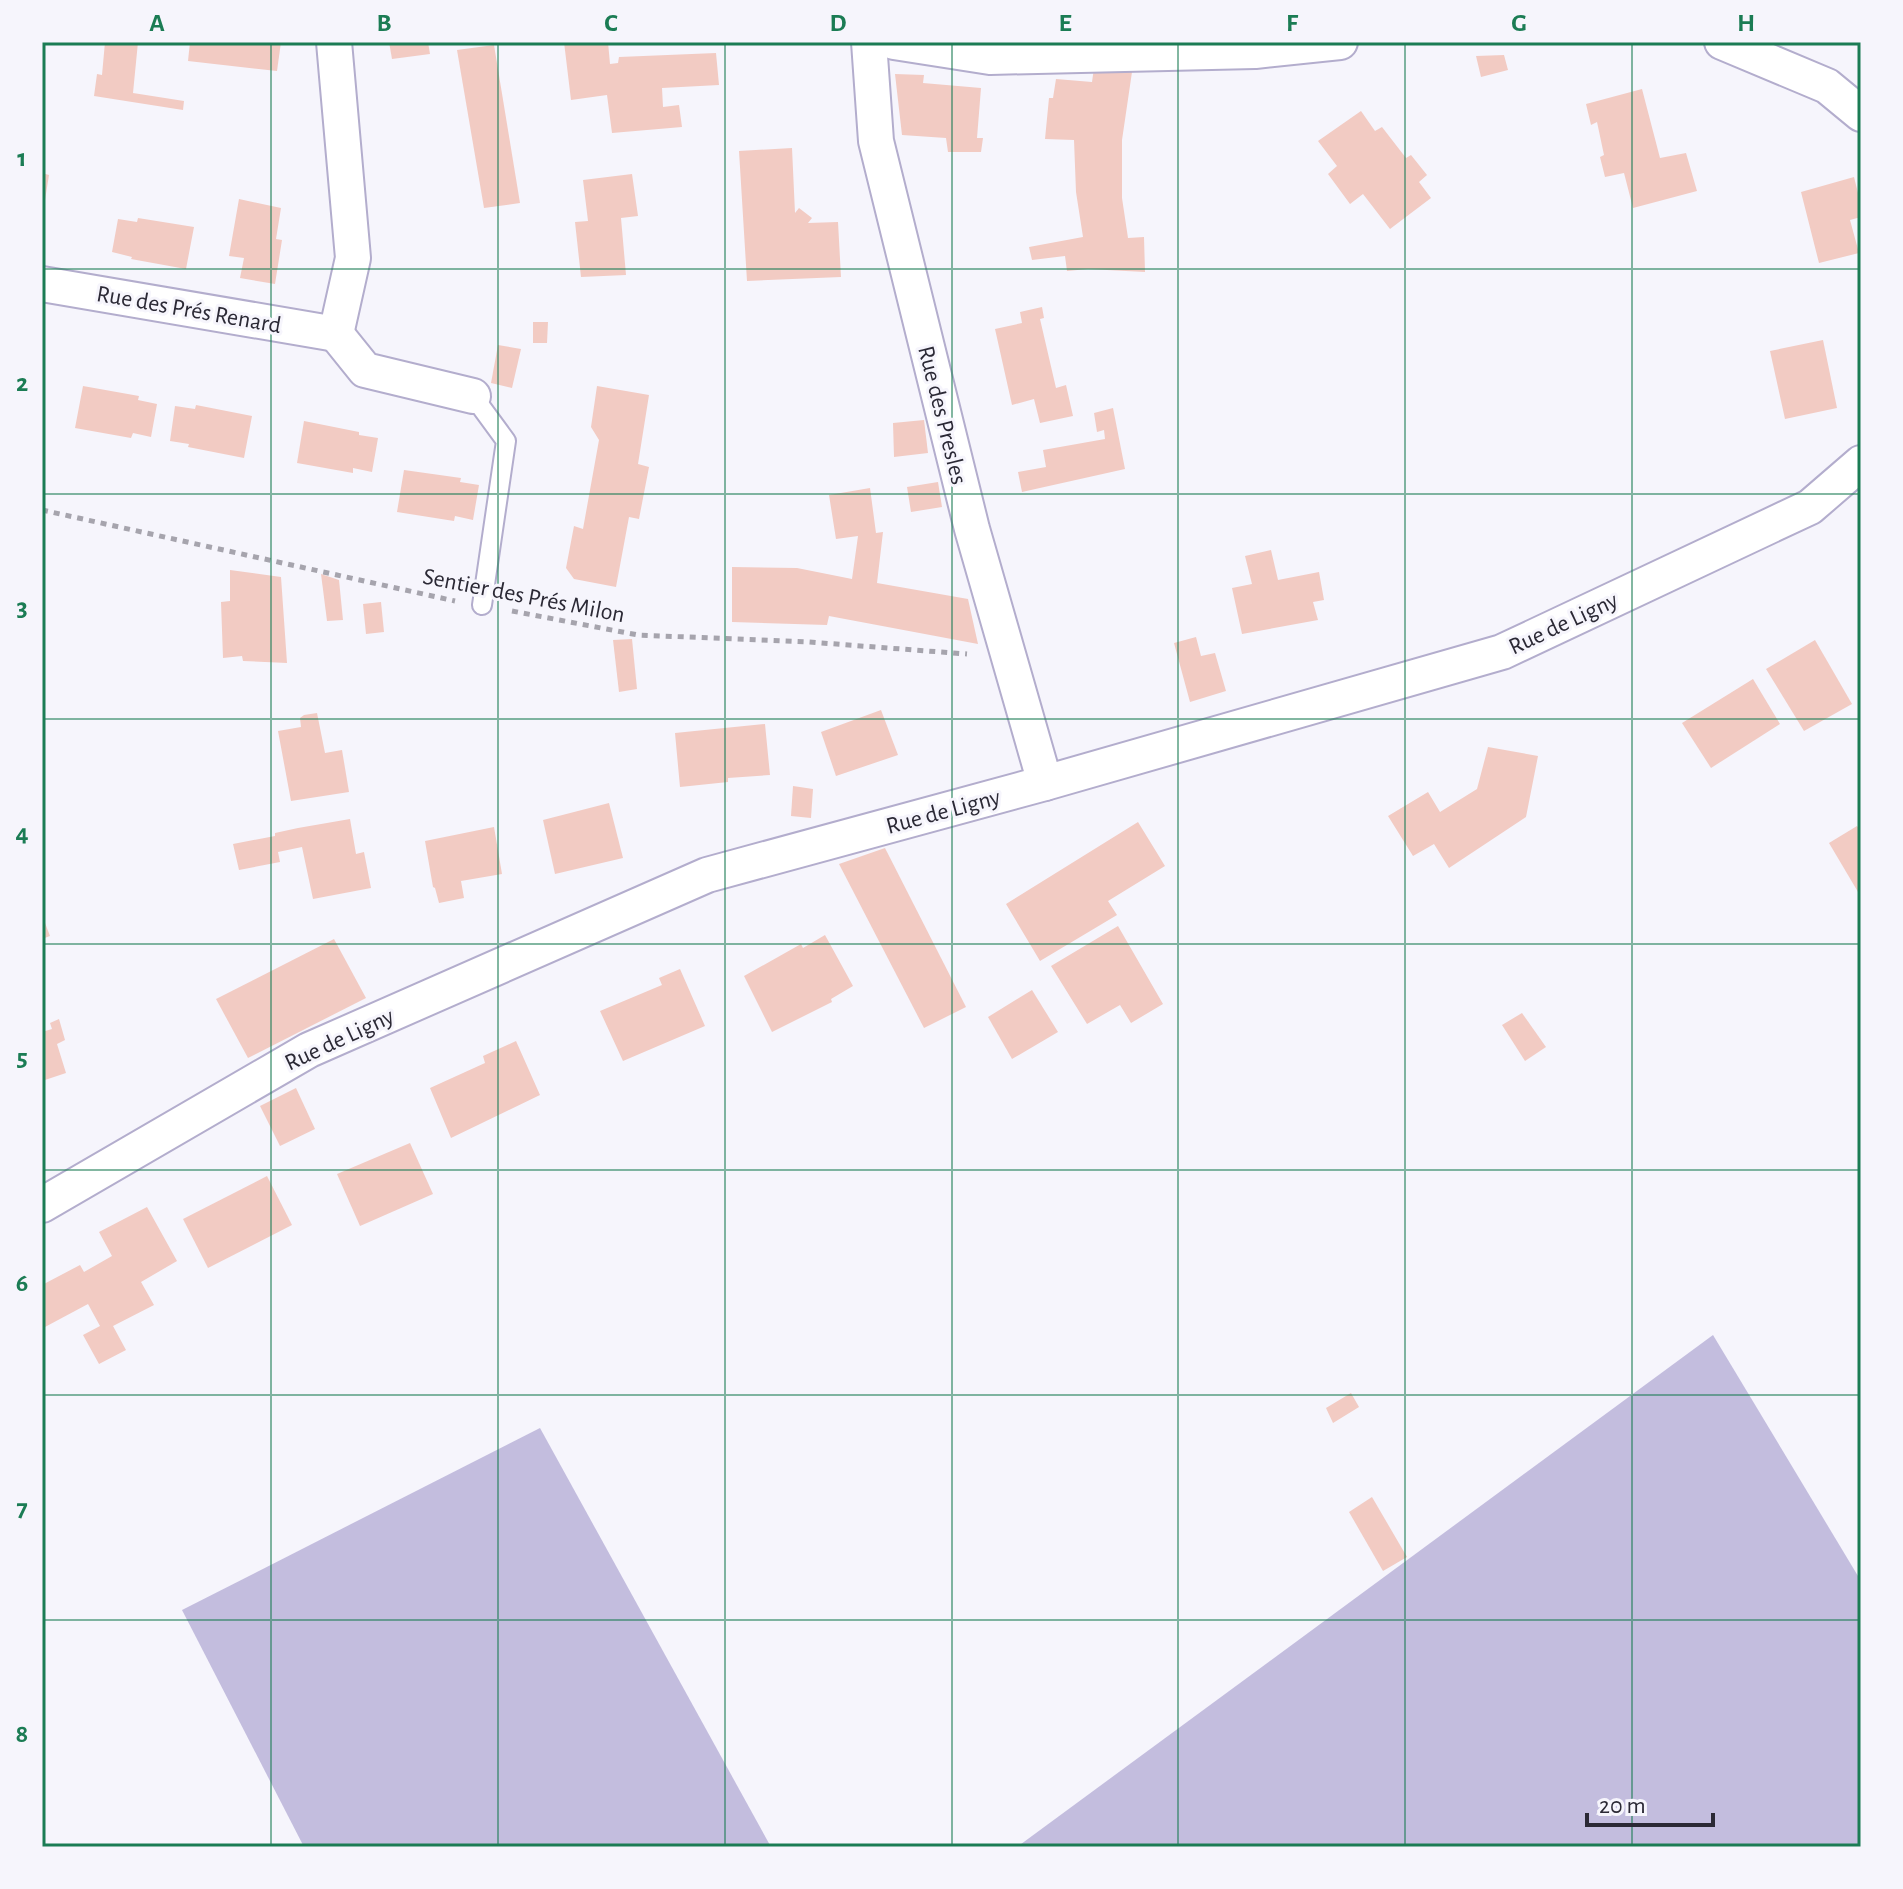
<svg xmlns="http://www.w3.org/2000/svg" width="1903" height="1889" viewBox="0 0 1903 1889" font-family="'Alegreya Sans',sans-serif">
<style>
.green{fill:#c3bdde}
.building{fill:#f2cbc3}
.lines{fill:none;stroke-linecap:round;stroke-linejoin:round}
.lane-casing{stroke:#b3adcd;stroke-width:22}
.street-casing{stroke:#b3adcd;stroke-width:38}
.path{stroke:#a6a4ad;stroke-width:5;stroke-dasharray:6 6;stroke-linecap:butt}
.lane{stroke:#fff;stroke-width:18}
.street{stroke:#fff;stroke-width:34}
.grid{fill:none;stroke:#1b7c54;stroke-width:2;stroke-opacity:0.55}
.labels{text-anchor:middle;stroke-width:6;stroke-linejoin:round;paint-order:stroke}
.street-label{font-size:24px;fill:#2b2935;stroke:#f6f5fc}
.neatline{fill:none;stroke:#1b7c54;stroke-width:3}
.grid-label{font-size:26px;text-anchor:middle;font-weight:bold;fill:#1b7c54}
</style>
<rect width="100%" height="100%" fill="#f6f5fc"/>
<g class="green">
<path d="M1713 1335 1861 1581V1847H1017Z"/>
<path d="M540 1428 771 1847H304L182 1610Z"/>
</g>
<g class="building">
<path d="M105 42H138L133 93 184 101 183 110 94 96 97 74 102 75Z"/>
<path d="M190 42H281L277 71 188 61Z"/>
<path d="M389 42H428L430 54 392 59Z"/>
<path d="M564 42H608L610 64 618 63 619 57 716 53 719 85 662 88 663 107 679 105 682 127 612 133 607 95 571 100Z"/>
<path d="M494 45 520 203 484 208 457 50Z"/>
<path d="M1504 55 1508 70 1481 77 1476 56Z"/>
<path d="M1094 68 1132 72 1122 140V198L1128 238 1144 237 1145 272 1088 269 1067 271 1065 256 1032 260 1029 247 1083 237 1076 192 1074 140 1045 139 1049 98H1053L1056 79 1092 82Z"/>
<path d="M895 74 924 75 923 83 981 88 977 138H983L981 152H948L946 138 902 135Z"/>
<path d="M1642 89 1660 158 1686 153 1697 191 1633 208 1624 173 1605 177 1600 157 1604 155 1597 122 1591 125 1586 104Z"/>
<path d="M1361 111 1375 131 1382 127 1406 158 1411 155 1427 175 1419 182 1431 198 1390 229 1363 194 1350 204 1328 174 1337 166 1318 141Z"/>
<path d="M792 148 795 213 799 208 812 218 808 223 838 222 841 277 747 281 739 151Z"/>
<path d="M42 173 49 175 44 206H42Z"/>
<path d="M632 174 638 216 621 218 626 275 581 277 575 222 588 221 583 180Z"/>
<path d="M1854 177 1861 205V217L1850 220 1859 253 1819 263 1801 192Z"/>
<path d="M239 199 281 208 276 239 282 240 275 284 240 278 244 258 229 256Z"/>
<path d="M138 218 194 227 186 269 131 259 132 257 112 252 118 219 137 222Z"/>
<path d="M1042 307 1044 318 1040 319 1056 388 1066 385 1073 416 1040 423 1034 399 1012 405 995 329 1022 323 1020 312Z"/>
<path d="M533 322H548L547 343H533Z"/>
<path d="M1823 340 1837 408 1785 419 1770 351Z"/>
<path d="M498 345 521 349 512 388 491 383Z"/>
<path d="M83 386 139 396 138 400 157 404 151 437 133 433 131 438 75 428Z"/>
<path d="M597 386 649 395 638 464 649 467 639 519 629 517 616 587 574 579 566 568 574 526 583 529 599 440 591 427Z"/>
<path d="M196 405 252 416 244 458 188 447 189 444 170 441 175 406 195 409Z"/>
<path d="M1113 408 1125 469 1022 492 1018 472 1046 467 1043 450 1105 439 1104 430 1097 432 1094 413Z"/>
<path d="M924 420 928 453 894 457 893 423Z"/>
<path d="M304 421 359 432V435L378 438 372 472 353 468V473L297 463Z"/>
<path d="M404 470 461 478 460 482 479 485 473 520 455 516 454 521 397 512Z"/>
<path d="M938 482 942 507 911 512 907 487Z"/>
<path d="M870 488 876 533 883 532 877 583 968 599 978 644 829 616 827 625 732 622V567L797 568 852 579 858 536 836 539 829 495Z"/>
<path d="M1271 550 1278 580 1319 572 1324 600 1313 602 1318 620 1242 634 1232 588 1252 584 1245 556Z"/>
<path d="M230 570 281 577 287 663 243 661 242 656 223 658 221 602 230 601Z"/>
<path d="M321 574 339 580 343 620 327 621Z"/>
<path d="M381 602 384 632 366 634 363 604Z"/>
<path d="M1196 637 1201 656 1215 653 1226 691 1190 702 1174 643Z"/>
<path d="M632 639 637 689 619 692 613 640Z"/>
<path d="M1815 640 1852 704 1804 731 1766 669Z"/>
<path d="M1753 679 1780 724 1711 768 1682 723Z"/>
<path d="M881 710 898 755 836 776 821 732Z"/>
<path d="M317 713 325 753 342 750 349 792 291 801 278 731 301 727 300 718 304 715Z"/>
<path d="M765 724 770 775 728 778V782L680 787 675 733Z"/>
<path d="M1488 747 1538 756 1526 817 1449 868 1434 844 1413 856 1388 816 1428 792 1440 812 1477 789Z"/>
<path d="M793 786 813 789 811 818 791 816Z"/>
<path d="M609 803 623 858 555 874 543 820Z"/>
<path d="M350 819 356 854 364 852 371 888 313 899 302 847 278 852 280 862 239 870 233 844 275 836V833L298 828Z"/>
<path d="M1138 822 1165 866 1108 901 1117 915 1040 961 1006 904Z"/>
<path d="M1857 826 1861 832V897L1829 843Z"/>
<path d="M494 827 502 874 461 881 464 898 439 903 435 888 433 887 425 841Z"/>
<path d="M885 848 966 1007 924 1028 839 864Z"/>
<path d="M42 915 50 936 42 939Z"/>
<path d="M1118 926 1163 1004 1131 1023 1120 1005 1087 1024 1051 966Z"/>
<path d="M825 935 853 986 831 999 832 1002 772 1032 744 976 801 944 803 948Z"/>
<path d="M334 939 366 998 248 1058 216 999Z"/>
<path d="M680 969 705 1026 623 1061 600 1011 662 985 659 978Z"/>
<path d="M1032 990 1058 1032 1012 1059 988 1017Z"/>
<path d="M1522 1013 1546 1047 1525 1061 1502 1025Z"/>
<path d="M59 1019 65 1040 57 1044 66 1073 42 1081V1032L52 1029 50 1023Z"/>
<path d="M516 1041 540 1095 451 1138 430 1088 485 1063 483 1056Z"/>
<path d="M296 1088 315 1129 280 1146 260 1106Z"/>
<path d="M410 1143 433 1194 360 1226 337 1174Z"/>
<path d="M267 1176 292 1225 208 1268 183 1219Z"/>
<path d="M147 1207 177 1261 141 1282 154 1305 113 1326 126 1350 99 1364 83 1335 100 1326 88 1304 45 1327 42 1322V1285L80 1265 84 1272 112 1256 99 1232Z"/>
<path d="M1351 1393 1359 1407 1333 1423 1326 1408Z"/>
<path d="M1372 1497 1407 1557 1383 1571 1349 1512Z"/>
</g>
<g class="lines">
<defs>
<path id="lane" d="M473 396 506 441 482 605"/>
<g id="street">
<path d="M869 42 876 141 972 529 1045 783"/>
<path d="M894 42 990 57 1255 51 1340 42"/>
<path d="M1722 42 1827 86 1861 114"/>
<path d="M42 284 336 334 353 258 334 42"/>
<path d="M336 334 365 370 473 396"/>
<path d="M42 1205 309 1050 707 875 1045 783 1502 652 1810 507 1861 463"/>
</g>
</defs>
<use href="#lane" class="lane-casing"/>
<use href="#street" class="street-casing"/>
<g class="path">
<path d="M42 510 455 601"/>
<path d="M512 611 638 635 809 642 967 654"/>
</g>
<use href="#lane" class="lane"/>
<use href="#street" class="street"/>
</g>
<path class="grid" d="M271 42V1847M498 42V1847M725 42V1847M952 42V1847M1178 42V1847M1405 42V1847M1632 42V1847M42 269H1861M42 494H1861M42 719H1861M42 944H1861M42 1170H1861M42 1395H1861M42 1620H1861"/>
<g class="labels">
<g class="street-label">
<text transform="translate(189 309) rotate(10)" y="8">Rue des Prés Renard</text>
<text transform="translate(943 415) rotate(76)" y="8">Rue des Presles</text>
<text transform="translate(524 595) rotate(11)" y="8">Sentier des Prés Milon</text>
<text transform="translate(1563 623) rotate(-25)" y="8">Rue de Ligny</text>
<text transform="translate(943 811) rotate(-15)" y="8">Rue de Ligny</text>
<text transform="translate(339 1039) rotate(-25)" y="8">Rue de Ligny</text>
</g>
</g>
<rect width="1903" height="1889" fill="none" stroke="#f6f5fc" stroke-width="88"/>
<path d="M1587 1813v12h126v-12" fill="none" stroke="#2b2935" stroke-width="4"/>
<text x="1599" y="1813" font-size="24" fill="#2b2935" stroke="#f6f5fc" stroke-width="6" paint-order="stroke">20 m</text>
<rect x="44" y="44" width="1815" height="1801" class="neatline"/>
<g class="grid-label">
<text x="157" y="31">A</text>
<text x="384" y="31">B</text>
<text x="611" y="31">C</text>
<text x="838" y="31">D</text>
<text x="1065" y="31">E</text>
<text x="1292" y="31">F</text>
<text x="1519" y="31">G</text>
<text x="1746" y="31">H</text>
<text x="22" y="166">1</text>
<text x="22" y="391">2</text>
<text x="22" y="616">3</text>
<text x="22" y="841">4</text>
<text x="22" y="1066">5</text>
<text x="22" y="1291">6</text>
<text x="22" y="1516">7</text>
<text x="22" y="1742">8</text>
</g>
</svg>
